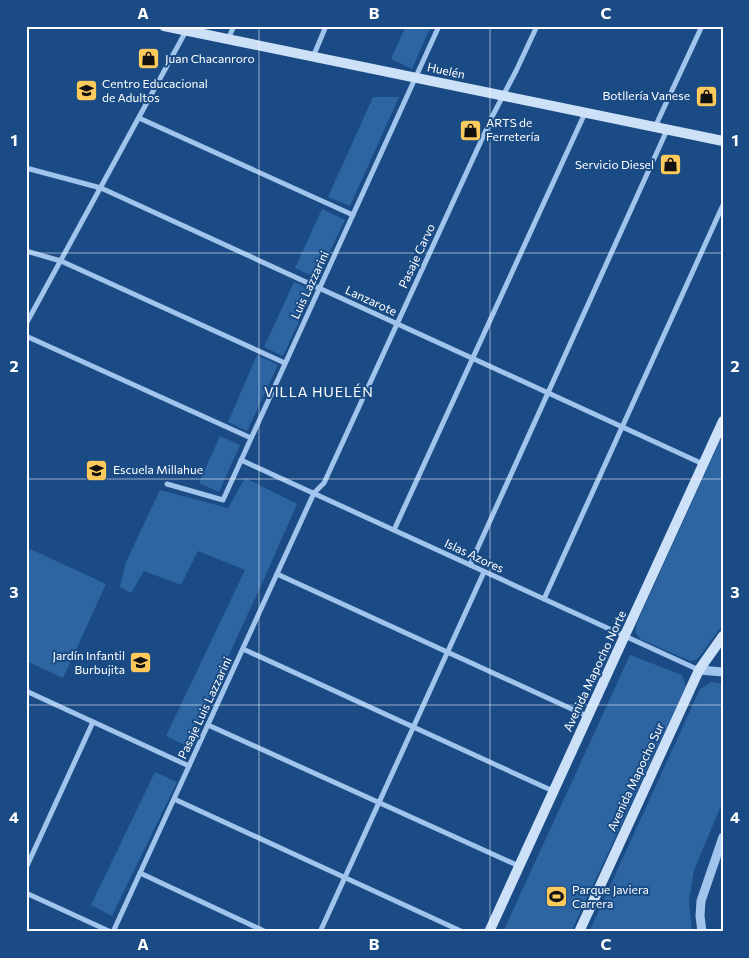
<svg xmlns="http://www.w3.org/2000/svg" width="749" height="958" viewBox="0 0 749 958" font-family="Commissioner,sans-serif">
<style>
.green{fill:#2d65a2}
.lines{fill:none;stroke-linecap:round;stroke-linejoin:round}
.minor{stroke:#a0c4eb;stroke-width:5}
.tertiary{stroke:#a0c4eb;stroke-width:9}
.secondary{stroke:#cce0f8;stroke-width:10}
.grid{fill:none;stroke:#fff;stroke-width:1;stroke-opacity:0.55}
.labels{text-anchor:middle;stroke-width:4;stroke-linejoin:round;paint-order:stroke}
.poi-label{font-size:12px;fill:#fff;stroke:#1a4b84;text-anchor:start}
.street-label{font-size:12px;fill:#fff;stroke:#1a4b84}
.neighbourhood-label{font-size:14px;letter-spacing:1px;fill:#fff;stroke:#1a4b84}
.neatline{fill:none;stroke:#fff;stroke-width:2}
.grid-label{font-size:16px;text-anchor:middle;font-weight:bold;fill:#fff}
</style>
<rect width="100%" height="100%" fill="#1a4b84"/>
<g class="green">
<path d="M406 26H431L412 69 391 59Z"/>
<path d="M373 97H399L350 206 328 197Z"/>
<path d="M322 209 345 220 317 278 295 268Z"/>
<path d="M294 282 313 291 283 356 264 347Z"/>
<path d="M257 355 278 365 247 431 228 422Z"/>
<path d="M723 434V624L700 656 696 660 690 661 640 639 636 633V625Z"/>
<path d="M220 436 240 445 219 492 199 483Z"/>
<path d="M245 478 297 504 264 579 187 746 166 736 245 570 198 551 181 585 144 571 131 593 120 587 126 562 160 490 228 508Z"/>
<path d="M26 547 106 584 63 678 26 661Z"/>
<path d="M630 655 682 675 686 686 571 932H503Z"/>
<path d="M711 682 723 684V801L694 870 689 901 692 932H589L700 689Z"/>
<path d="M155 772 177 782 112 916 91 905Z"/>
</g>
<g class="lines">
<g class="minor">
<path d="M228 39 234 26"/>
<path d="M313 57 326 26"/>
<path d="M139 118 353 215"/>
<path d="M655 127 702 26"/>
<path d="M26 168 101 188 703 464"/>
<path d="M26 251 61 261 285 363"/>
<path d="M26 324 186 31"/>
<path d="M26 336 251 438"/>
<path d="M241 460 699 670"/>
<path d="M167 484 223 500 439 26"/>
<path d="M394 530 585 113"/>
<path d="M470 565 667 130"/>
<path d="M277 574 587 716"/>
<path d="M544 599 723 205"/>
<path d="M243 649 553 791"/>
<path d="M26 691 189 766"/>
<path d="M208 725 519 866"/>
<path d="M174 799 463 932"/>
<path d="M26 868 93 722"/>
<path d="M140 873 266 932"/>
<path d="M26 893 111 932"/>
<path d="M113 932 314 493 324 483 493 115 516 71 537 26"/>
<path d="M320 932 484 572"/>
</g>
<g class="tertiary">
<path d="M699 670 723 672"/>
<path d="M702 932 700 916 701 901 723 837"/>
</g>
<g class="secondary">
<path d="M164 26 723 141"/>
<path d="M489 932 723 421"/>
<path d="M579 932 699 670 723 636"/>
</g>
</g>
<path class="grid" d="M259 26V932M490 26V932M26 253H723M26 479H723M26 705H723"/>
<defs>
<symbol id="shop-square" viewBox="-11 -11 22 22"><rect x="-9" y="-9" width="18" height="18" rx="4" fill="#fdca5b" stroke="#1a4b84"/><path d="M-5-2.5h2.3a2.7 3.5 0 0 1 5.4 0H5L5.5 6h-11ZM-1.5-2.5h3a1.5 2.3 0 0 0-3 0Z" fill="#111"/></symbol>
<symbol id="school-square" viewBox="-11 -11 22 22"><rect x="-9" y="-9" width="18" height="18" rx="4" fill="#fdca5b" stroke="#1a4b84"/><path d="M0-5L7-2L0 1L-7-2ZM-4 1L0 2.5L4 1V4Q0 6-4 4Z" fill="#111"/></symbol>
<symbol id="stadium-square" viewBox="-11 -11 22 22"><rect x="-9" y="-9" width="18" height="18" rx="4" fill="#fdca5b" stroke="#1a4b84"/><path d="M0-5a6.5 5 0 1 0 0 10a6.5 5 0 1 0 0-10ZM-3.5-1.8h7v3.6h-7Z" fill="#111"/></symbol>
</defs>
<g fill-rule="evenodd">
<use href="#shop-square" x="136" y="46" width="25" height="25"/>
<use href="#school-square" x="74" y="78" width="25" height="25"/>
<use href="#shop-square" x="694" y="84" width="25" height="25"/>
<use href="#shop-square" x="458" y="118" width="25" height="25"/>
<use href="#shop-square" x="658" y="152" width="25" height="25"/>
<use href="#school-square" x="84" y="458" width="25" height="25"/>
<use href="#school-square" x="128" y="650" width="25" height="25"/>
<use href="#stadium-square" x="544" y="884" width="25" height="25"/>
</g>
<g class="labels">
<g class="poi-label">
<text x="165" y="63">Juan Chacanroro</text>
<text x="102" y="88">Centro Educacional<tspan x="102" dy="14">de Adultos</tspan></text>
<text x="690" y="100" text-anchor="end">Botllería Vanese</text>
<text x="486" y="127">ARTS de<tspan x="486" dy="14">Ferretería</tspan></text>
<text x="654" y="169" text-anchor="end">Servicio Diesel</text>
<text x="113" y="474">Escuela Millahue</text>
<text x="125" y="660" text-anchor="end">Jardín Infantil<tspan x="125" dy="14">Burbujita</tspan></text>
<text x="572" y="894">Parque Javiera<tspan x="572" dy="14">Carrera</tspan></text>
</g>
<g class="street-label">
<text transform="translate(446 71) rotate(12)" y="4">Huelén</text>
<text transform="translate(417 256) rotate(-65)" y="4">Pasaje Carvo</text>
<text transform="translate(310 285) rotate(-65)" y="4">Luis Lazzarini</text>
<text transform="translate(371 301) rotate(25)" y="4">Lanzarote</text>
<text transform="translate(474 556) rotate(25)" y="4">Islas Azores</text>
<text transform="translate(595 671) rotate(-65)" y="4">Avenida Mapocho Norte</text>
<text transform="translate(205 708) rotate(-65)" y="4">Pasaje Luis Lazzarini</text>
<text transform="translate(636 777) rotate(-65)" y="4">Avenida Mapocho Sur</text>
</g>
<g class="neighbourhood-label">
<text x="319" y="397">VILLA HUELÉN</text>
</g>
</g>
<rect width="749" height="958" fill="none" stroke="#1a4b84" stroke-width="55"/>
<rect x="28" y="28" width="694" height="902" class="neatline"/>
<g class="grid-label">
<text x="143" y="19">A</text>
<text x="374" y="19">B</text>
<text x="606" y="19">C</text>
<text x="14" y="146">1</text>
<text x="735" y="146">1</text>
<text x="14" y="372">2</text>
<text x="735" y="372">2</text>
<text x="14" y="598">3</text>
<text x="735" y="598">3</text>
<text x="14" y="823">4</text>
<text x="735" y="823">4</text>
<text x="143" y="950">A</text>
<text x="374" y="950">B</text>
<text x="606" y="950">C</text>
</g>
</svg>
